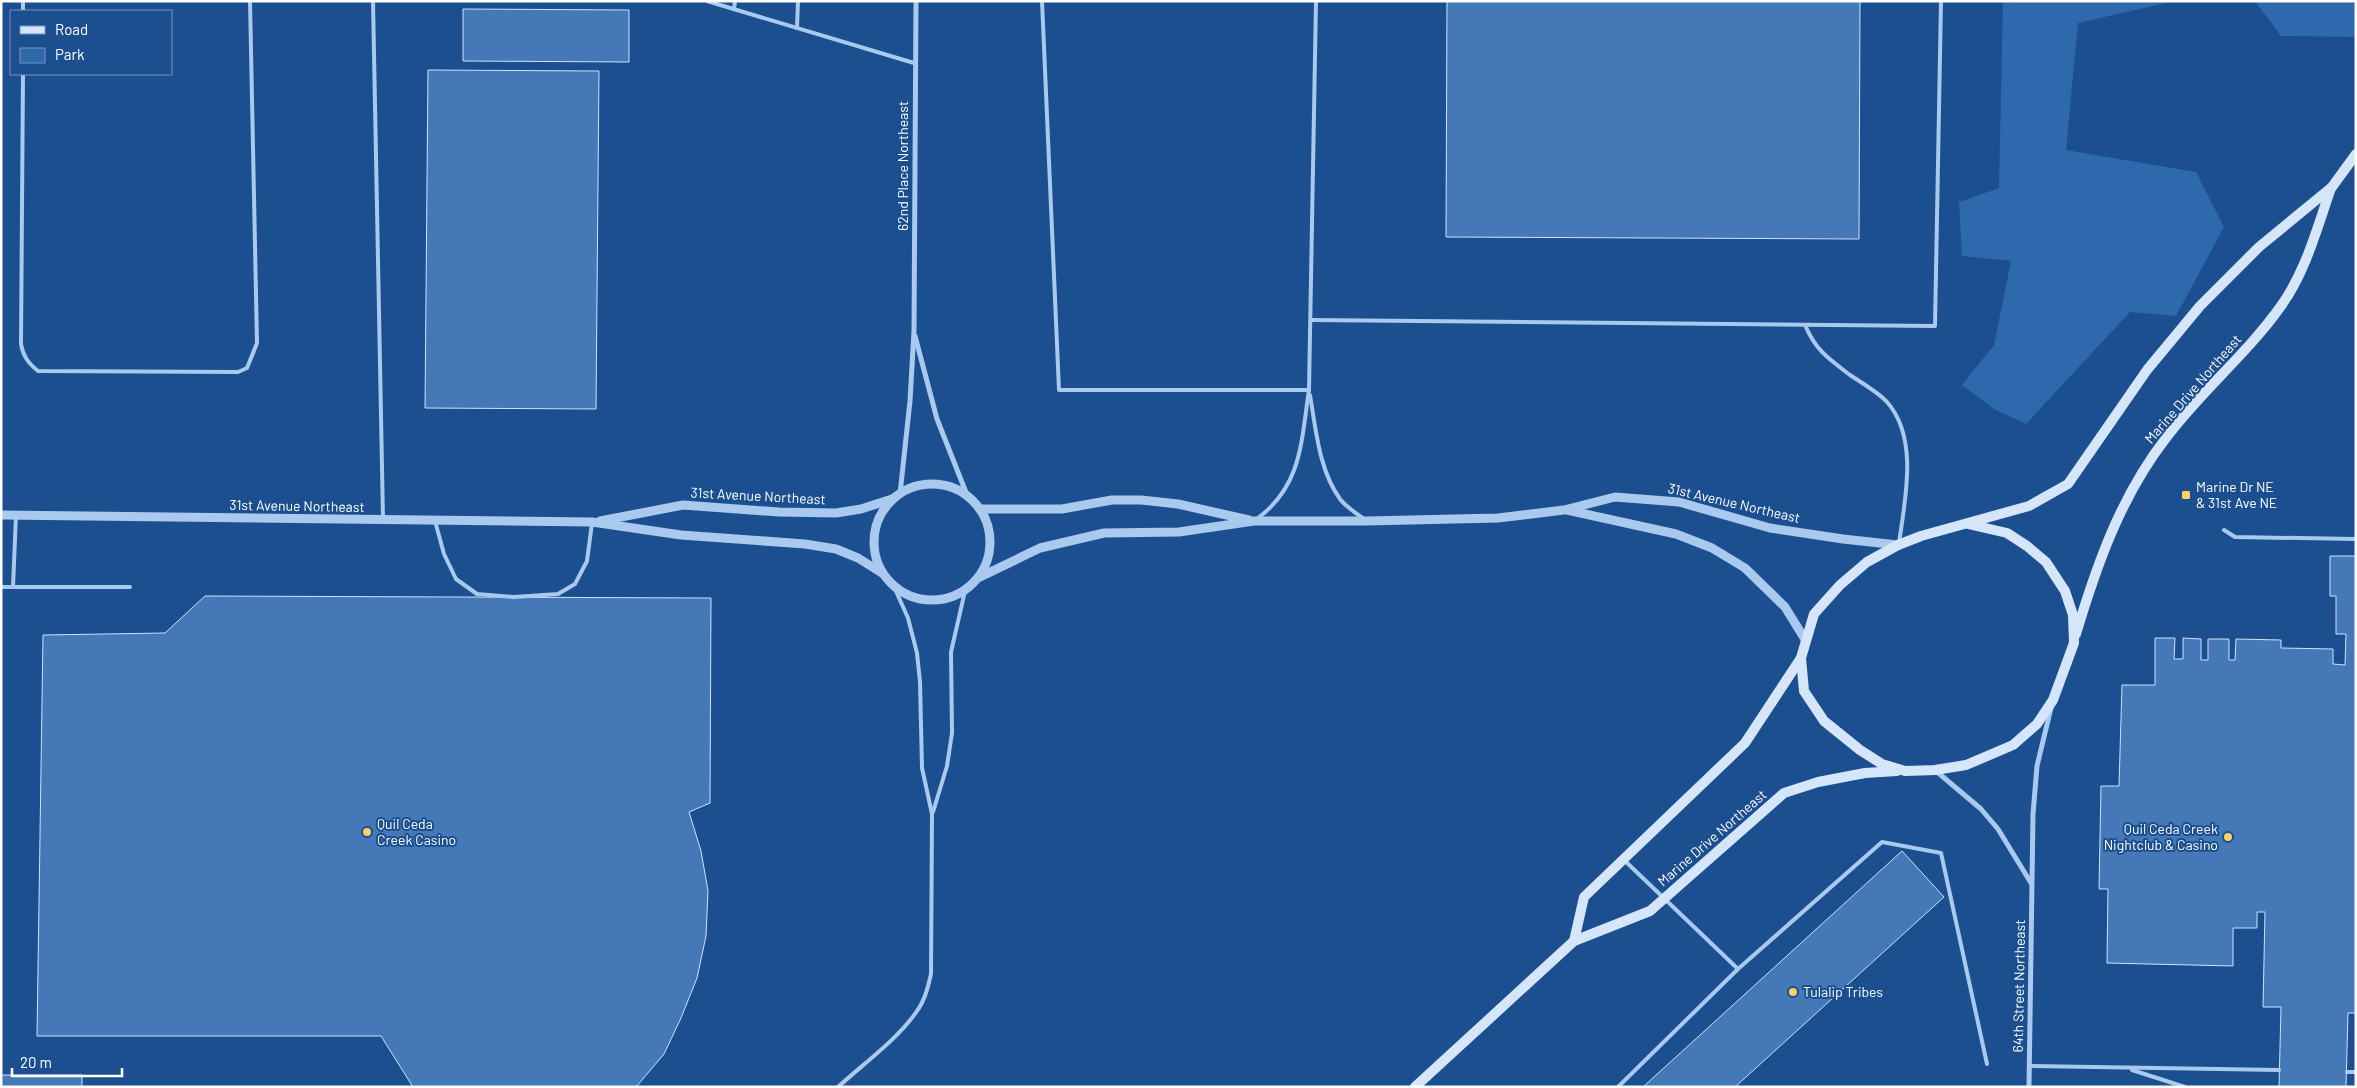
<svg xmlns="http://www.w3.org/2000/svg" width="2357" height="1088" viewBox="0 0 2357 1088" font-family="Barlow,sans-serif">
<style>
.green{fill:#2e69ad}
.building{fill:#4478b7;stroke:#cfe3fa}
.lines{fill:none;stroke-linecap:round;stroke-linejoin:round}
.service{stroke:#a9c9ee;stroke-width:4}
.minor{stroke:#a9c9ee;stroke-width:5}
.tertiary{stroke:#a9c9ee;stroke-width:9}
.secondary{stroke:#d6e6fa;stroke-width:10}
.poi-dot{fill:#ffd166;stroke:#1b4f8f;stroke-width:2}
.labels{text-anchor:middle;stroke-width:4;stroke-linejoin:round;paint-order:stroke}
.street-label{font-size:14px;fill:#fff;stroke:#1b4f8f}
.poi-label{font-size:14px;fill:#fff;stroke:#1b4f8f;text-anchor:start}
</style>
<rect width="100%" height="100%" fill="#1b4f8f"/>
<g class="green">
<path d="M2003 1H2175L2078 23 2066 150 2196 172 2224 227 2176 316 2130 312 2026 424 1994 409 1962 385 1994 345 2011 261 1962 256 1959 202 1999 188Z"/>
<path d="M2255 1H2356V37L2281 36Z"/>
</g>
<g class="building">
<path d="M1447 1H1860L1859 239 1446 237Z"/>
<path d="M463 9 629 10V62L463 61Z"/>
<path d="M428 70 599 71 596 409 425 408Z"/>
<path d="M2330 556H2356V1013H2348L2346 1087H2279L2281 1007H2263L2265 912H2257V928H2233V966L2107 963 2108 889H2099L2101 786H2119L2122 685H2155V638H2175L2174 659H2183V638L2201 639V660H2208V639H2229V660H2235L2236 639 2281 640V648L2333 649V664L2345 665 2346 634H2336V596H2330Z"/>
<path d="M205 596 711 598 710 803 689 812 701 851 708 891 706 936 697 978 681 1018 664 1054 636 1087H413L381 1036H37L43 635 165 633Z"/>
<path d="M1902 851 1944 897 1735 1087H1643Z"/>
<rect x="1" y="1075" width="81" height="12"/>
</g>
<g class="lines">
<g class="service">
<path d="M373 1 383 519"/>
<path d="M707 1 914 63"/>
<path d="M1042 1 1059 390H1309"/>
<path d="M734 9 735 1"/>
<path d="M23 11V1"/>
<path d="M797 28 798 1"/>
<path d="M23 74 21 344C23 356 28 363 38 371L238 372 247 368 257 343 250 1"/>
<path d="M1311 320 1935 326 1941 1"/>
<path d="M1805 325C1816 351 1829 359 1850 375 1862 383 1878 392 1887 402 1919 438 1905 500 1899 543"/>
<path d="M1310 395C1316 430 1319 470 1340 499 1346 507 1356 513 1364 519"/>
<path d="M16 515 13 587H130"/>
<path d="M1258 518C1302 485 1301 442 1309 390L1316 1"/>
<path d="M435 521 444 554 456 579 477 594 514 597 558 594 575 584 587 561 592 523"/>
<path d="M2224 530 2235 537 2356 539"/>
<path d="M1 587H13"/>
<path d="M933 812 947 766 952 733 951 652 965 591"/>
<path d="M1624 860 1738 969"/>
<path d="M2029 1066 2279 1070"/>
<path d="M2132 1070 2185 1087"/>
<path d="M2347 1072H2356"/>
<path d="M838 1087C863 1064 898 1039 917 1011 925 1000 928 987 931 974L932 814 922 768 920 682 917 653 908 618 895 589"/>
<path d="M1618 1087 1738 969 1882 842 1941 853 1987 1064"/>
</g>
<g class="minor">
<path d="M915 336 937 419 967 495"/>
<path d="M900 494 910 401 914 331 916 1"/>
<path d="M1936 771 1981 809 1998 829 2031 883"/>
<path d="M2029 1087 2033 814 2037 766 2051 708"/>
</g>
<g class="tertiary">
<circle cx="932" cy="542" r="58"/>
<path d="M980 509H1062L1112 500H1141L1178 504 1249 520"/>
<path d="M1567 510 1676 534 1712 548 1745 568 1785 607 1806 641"/>
<path d="M1 515 592 522 681 535 805 544 836 549 858 558 882 573"/>
<path d="M600 521 683 505 779 512 836 513 861 509 892 499"/>
<path d="M978 578 1040 548 1104 533 1179 532 1254 521H1367L1498 518 1564 510 1615 497 1679 502 1770 528 1843 539 1898 545"/>
</g>
<g class="secondary">
<path d="M1968 524 2007 533 2027 546 2046 562 2065 591 2073 615 2074 643 2053 700 2037 724 2013 745 1966 765 1935 770 1905 771 1882 764 1860 750 1824 721 1804 691 1801 658 1814 614 1840 585 1867 562 1898 545 1921 536 2029 506 2068 484 2147 370 2200 306 2259 247 2332 187 2356 154"/>
<path d="M2076 634C2097 564 2121 496 2166 438 2201 391 2247 354 2281 306 2306 271 2317 228 2331 188"/>
<path d="M1574 941 1584 897 1745 743 1801 658"/>
<path d="M1415 1087 1574 941 1650 911 1784 793 1818 782 1865 773 1897 771"/>
</g>
</g>
<g class="poi-dot">
<rect x="2181" y="490" width="10" height="10" rx="2.5"/>
<circle cx="367" cy="832" r="5"/>
<circle cx="2228" cy="837" r="5"/>
<circle cx="1793" cy="992" r="5"/>
</g>
<g class="labels">
<g class="street-label">
<text transform="translate(903 166) rotate(-90)" y="5">62nd Place Northeast</text>
<text transform="translate(2193 389) rotate(-49)" y="5">Marine Drive Northeast</text>
<text transform="translate(758 496) rotate(3)" y="5">31st Avenue Northeast</text>
<text transform="translate(1734 503) rotate(13)" y="5">31st Avenue Northeast</text>
<text transform="translate(297 506) rotate(1)" y="5">31st Avenue Northeast</text>
<text transform="translate(1712 838) rotate(-41)" y="5">Marine Drive Northeast</text>
<text transform="translate(2019 986) rotate(-89)" y="5">64th Street Northeast</text>
</g>
<g class="poi-label">
<text x="2196" y="492">Marine Dr NE<tspan x="2196" dy="16">&amp; 31st Ave NE</tspan></text>
<text x="377" y="829">Quil Ceda<tspan x="377" dy="16">Creek Casino</tspan></text>
<text x="2218" y="834" text-anchor="end">Quil Ceda Creek<tspan x="2218" dy="16">Nightclub &amp; Casino</tspan></text>
<text x="1803" y="997">Tulalip Tribes</text>
</g>
</g>
<rect width="2357" height="1088" fill="none" stroke="#ffffff" stroke-width="5"/>
<rect x="10" y="10" width="162" height="65" fill="#1b4f8f" stroke="#7695bc"/>
<rect x="20" y="26" width="25" height="8" fill="#d6e6fa" stroke="#7695bc"/>
<text x="55" y="35" font-size="15" fill="#ffffff">Road</text>
<rect x="20" y="48" width="25" height="15" fill="#2e69ad" stroke="#7695bc"/>
<text x="55" y="60" font-size="15" fill="#ffffff">Park</text>
<path d="M12 1068v8h110v-8" fill="none" stroke="#ffffff" stroke-width="2.5"/>
<text x="20" y="1068" font-size="15" fill="#ffffff" stroke="#1b4f8f" stroke-width="4" paint-order="stroke">20 m</text>
</svg>
